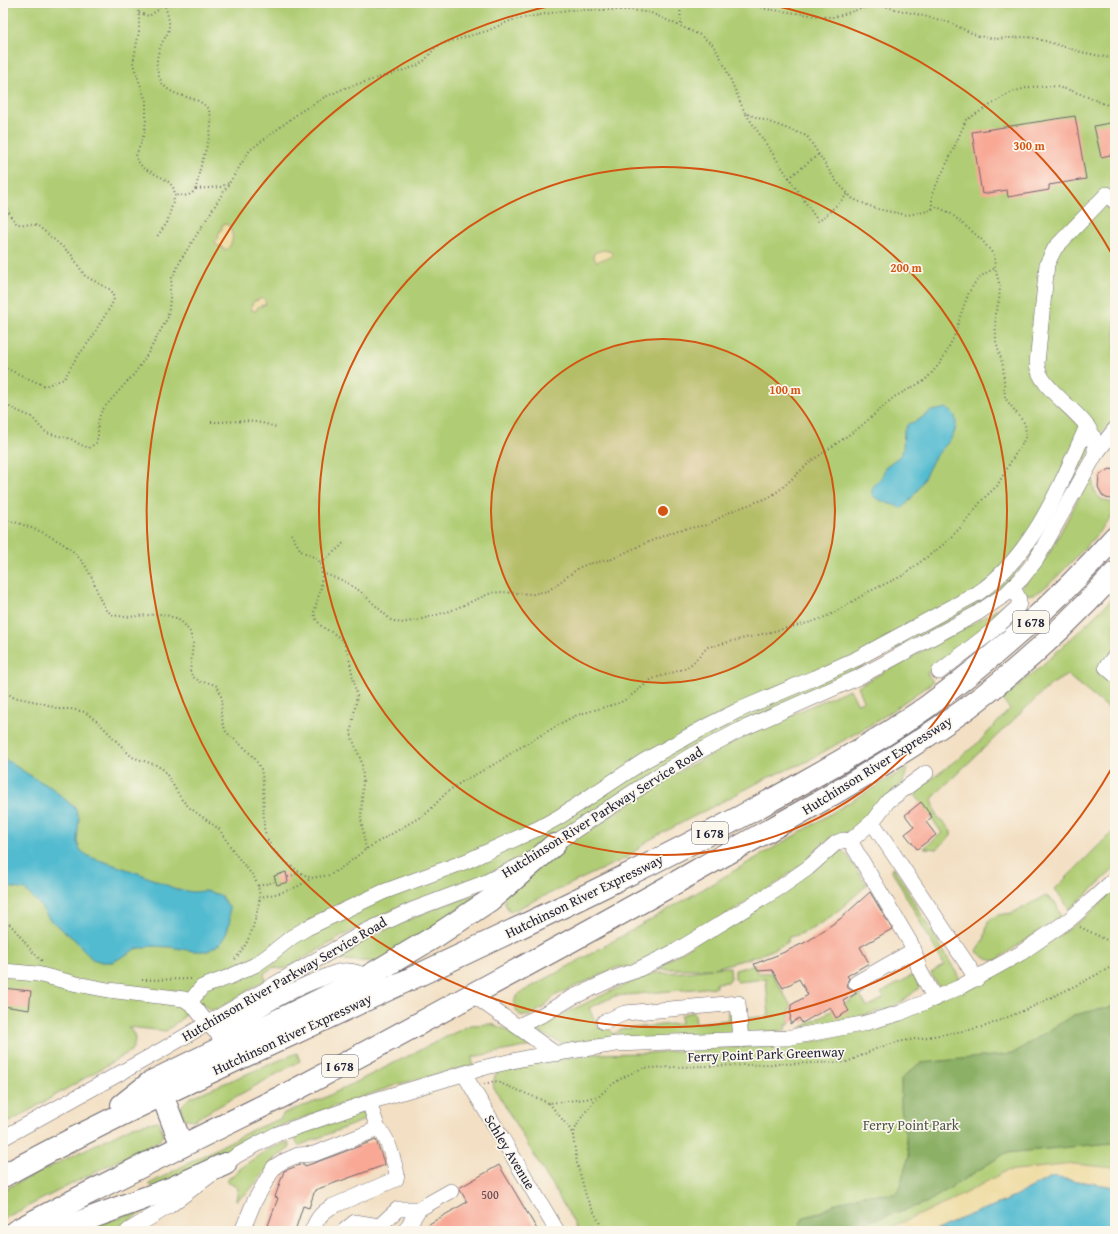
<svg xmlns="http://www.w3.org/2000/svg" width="1118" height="1234" viewBox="0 0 1118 1234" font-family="'Gentium Book Plus',serif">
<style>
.green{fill:#b0cd74;stroke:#697858}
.forest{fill:#8cb066;stroke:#576950}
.sand{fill:#eeda9e;stroke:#887e6c}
.water{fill:#52bbd0;stroke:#3a6e86}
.building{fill:#f8a895}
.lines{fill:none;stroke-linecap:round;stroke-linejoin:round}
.minor-casing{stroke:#6b646b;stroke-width:16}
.highway-casing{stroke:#6b646b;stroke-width:24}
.path{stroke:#6b646b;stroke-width:2;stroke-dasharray:1 3;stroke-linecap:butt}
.minor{stroke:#fff;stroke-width:15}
.highway{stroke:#fff;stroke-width:22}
.ring{fill:none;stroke:#d45411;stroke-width:2}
.labels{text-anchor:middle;stroke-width:3.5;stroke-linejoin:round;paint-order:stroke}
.number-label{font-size:12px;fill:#584452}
.shield{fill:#fbf7ec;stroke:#636270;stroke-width:1}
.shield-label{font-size:13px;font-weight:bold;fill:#22223b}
.street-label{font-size:14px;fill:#22223b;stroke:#fbf7ec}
.park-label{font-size:14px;fill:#4d554c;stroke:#fbf7ec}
.centre{fill:#d45411;stroke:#fbf7ec;stroke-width:2}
.ring-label{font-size:12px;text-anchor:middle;font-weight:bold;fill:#d45411;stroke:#fbf7ec;stroke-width:3.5;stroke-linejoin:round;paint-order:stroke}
</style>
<rect width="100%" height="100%" fill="#fbf7ec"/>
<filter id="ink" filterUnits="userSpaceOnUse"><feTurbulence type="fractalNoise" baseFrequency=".025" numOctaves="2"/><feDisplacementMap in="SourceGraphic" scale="8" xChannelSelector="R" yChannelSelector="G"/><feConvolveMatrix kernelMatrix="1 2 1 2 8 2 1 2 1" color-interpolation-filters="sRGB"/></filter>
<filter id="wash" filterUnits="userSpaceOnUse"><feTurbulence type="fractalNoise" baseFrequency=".012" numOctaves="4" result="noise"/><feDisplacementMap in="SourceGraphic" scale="16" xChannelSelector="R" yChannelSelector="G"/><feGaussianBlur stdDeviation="0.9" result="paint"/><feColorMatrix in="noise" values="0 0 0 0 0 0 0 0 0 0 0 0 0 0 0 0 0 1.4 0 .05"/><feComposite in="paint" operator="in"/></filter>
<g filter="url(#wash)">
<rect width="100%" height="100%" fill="#f3e0c4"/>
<g class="green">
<path d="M3 3H1115V419L1100 434 1089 453 1035 549 1010 580 983 602 921 636 844 676 506 865 476 879 395 909 348 933 287 968 280 969 274 967 264 973 265 978 264 981 218 1009 210 1010 201 1003 166 1031 128 1027C136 1034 137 1041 131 1051L3 1126Z"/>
<path d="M1090 477 1093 480C1092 494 1101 502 1115 503V513C1104 527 1047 592 1034 594 1031 595 1025 594 1022 593L1019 591 1039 567 1050 552Z"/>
<path d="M1115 596V714L1067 675 1049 686 940 790 932 799 937 817 951 830V836L937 849 924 848 942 833 914 793 978 743 1010 709 1002 699C1042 667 1079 632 1115 596Z"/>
<path d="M1013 597 1014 604 939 666 927 673 933 682 877 721 806 762 767 778 649 840 628 857 510 912 505 904 504 895 567 845 673 775 750 733 850 689 857 703 864 701 858 686 970 625 993 612Z"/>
<path d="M908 768 902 784 861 824 849 832 835 835 823 843 806 861 769 889 664 951 631 967H618L554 996 543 1008 529 1016 520 1015C512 1007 512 1000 520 993 614 942 706 887 799 833 835 812 870 788 908 768Z"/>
<path d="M1115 829V868L1085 896 1069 909 1055 889Z"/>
<path d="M841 850 848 856 867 885C844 905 820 931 789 937L787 943 758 956 714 968 730 967 731 978 728 982 716 983V987L615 996 589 1008 598 1028C606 1027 609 1027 613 1034L623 1029 681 1023V1015L693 1012 695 1015 696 1023 728 1020V1011H731C732 1023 737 1029 724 1036L572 1045 563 1044 533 1029 609 992 653 973 686 972 712 969H655L832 855 834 856Z"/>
<path d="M894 868 960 979 943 987 937 985 931 973 944 965 891 869Z"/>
<path d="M1115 890V1202L963 1231H579L493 1086 495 1075 502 1069 591 1054 648 1053 806 1042 822 1040 887 1023 1039 949 1079 922Z"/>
<path d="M474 895 478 899 382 962 340 960 338 955 390 928 436 908Z"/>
<path d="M1046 896 1055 902 1061 916 995 961 987 959 976 951 984 940 988 921 997 915 1012 913Z"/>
<path d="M754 965 758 973H772L792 1008 789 1010V1025H785L786 1030 751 1034 746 1032 744 1021 748 1018 769 1016 766 979 737 982 735 979V970Z"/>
<path d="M913 975 920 987 903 1001 887 1009 838 1022 800 1028 860 995 867 1007 884 998 881 993Z"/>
<path d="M491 1024 517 1033 531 1046 472 1057 473 1065 399 1084 279 1126 243 1141 200 1168 154 1188 149 1184 252 1130 280 1119 284 1113 320 1100 470 1025Z"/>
<path d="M297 1053 300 1061 194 1120 185 1119 181 1113 182 1105 189 1098Z"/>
<path d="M364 1111 367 1119 298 1146 294 1136Z"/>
<path d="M158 1121 164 1135 157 1142 107 1166 3 1219V1190L133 1126Z"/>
<path d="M288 1142 290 1148 275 1158 261 1177 247 1193 236 1200 238 1188 226 1181 246 1164 267 1150Z"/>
<path d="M151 1207 111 1231H79Z"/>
</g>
<path class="forest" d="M1115 1006V1141L1113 1143 1006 1153 926 1203 839 1231H807L799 1225 804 1217 819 1213 834 1204 863 1195 897 1194 909 1156 901 1108V1079L920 1063 1012 1054 1073 1015Z"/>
<g class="sand">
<path d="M224 224 229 225C234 234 234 244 226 250L225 249H223L221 246H218L215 243 216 240 219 238 218 237 220 231 222 229V225Z"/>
<path d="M603 250 609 251 612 253 611 257C607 258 602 259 597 262L593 257 594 253Z"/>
<path d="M263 298 265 300 266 304 258 307 256 311 252 310 251 307 253 302Z"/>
<path d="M1074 1164 1115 1168V1187L1051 1177 1006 1201 957 1220 935 1231H882L949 1202 1006 1171Z"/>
</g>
<g class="water">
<path d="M945 408C952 411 957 416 956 424 956 439 940 449 933 460 928 469 924 479 919 488 914 495 909 501 904 507L900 508C891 502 883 504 872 495 871 484 877 485 882 476 884 473 884 470 885 467L900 456 903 450 904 431 908 424 917 421 931 411 938 410Z"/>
<path d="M3 758 31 776 52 788 75 808 79 818 77 842 81 851 90 857 138 873 176 889 192 892 205 891 220 895 229 907 230 920 227 932 221 943 208 951H194L170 947 151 946 136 949 113 962H102L92 959 75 940 49 919 39 904 25 890 3 886Z"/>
<path d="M1051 1177 1115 1187V1231H935L957 1220 1006 1201Z"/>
</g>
<g id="blocks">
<g class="building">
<path d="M1075 116 1086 179 1049 185V190L1008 197 1007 190 982 194 972 132Z"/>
<path d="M1115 122V154L1101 157 1094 126Z"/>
<path d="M1110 469 1115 470V500L1106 498 1102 495 1098 487 1099 477 1102 473Z"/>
<path d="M921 802 932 817 926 822 936 835 917 849 905 834 914 827 905 815Z"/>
<path d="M286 872 288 882 277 885 274 876Z"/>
<path d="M870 892 892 929 860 947 869 963 847 976 849 978 847 983 848 988 857 993 843 1001 849 1011 836 1018 830 1007 802 1023 799 1018 790 1024 791 1005 808 995 799 979 783 988 772 970 758 971 754 964 780 954 808 941 840 919Z"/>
<path d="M3 988 31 991 29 1010 3 1006Z"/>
<path d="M376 1140 385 1165 315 1190 309 1208 303 1206 295 1231H266L278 1198 275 1197 284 1171 302 1164H304L305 1166 317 1162Z"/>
<path d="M499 1165 538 1231H417L467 1202 459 1188Z"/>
</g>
</g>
</g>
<g filter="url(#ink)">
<use href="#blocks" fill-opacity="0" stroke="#6b646b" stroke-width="1"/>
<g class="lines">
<defs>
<g id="minor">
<path d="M1095 455C1095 449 1095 442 1093 436 1082 411 1038 389 1037 363L1047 264 1055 248 1107 194 1115 202"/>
<path d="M1115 656 1106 667 1115 675"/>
<path d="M939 672 991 632 1017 608C1022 600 1017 595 1012 588"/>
<path d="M872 822 977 979"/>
<path d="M850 841 872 822 888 801 926 773"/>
<path d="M545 850 659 775 692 755 740 730 857 678 976 614 1006 594 1021 579 1036 560 1095 455 1115 429"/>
<path d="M3 971 37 974 77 984 108 990 184 999 193 1005 207 1023 218 1034 228 1056"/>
<path d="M856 983 914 950"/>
<path d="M473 995 556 1054"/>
<path d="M190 1002 202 987 229 977 255 965 268 956 292 937 307 928 383 892 467 861 539 828 559 817 644 761 707 726 739 710 814 678 858 658 978 593C1033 555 1061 485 1087 426"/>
<path d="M604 1022 625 1013 738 1003 741 1040"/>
<path d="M518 1026 544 1014 571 998 617 977 635 971 676 951 781 887 808 868 836 843 843 840 850 841 910 942 914 950 919 969 935 999"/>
<path d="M218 1034C251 1015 284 992 320 979 327 976 335 972 343 971 354 970 363 974 371 980"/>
<path d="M464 1074 557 1231"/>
<path d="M3 1138 160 1051 366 931 412 910 484 883 521 865"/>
<path d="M128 1231 169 1206 236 1156 256 1145 277 1134 369 1102 486 1067 526 1058 616 1044 786 1038 862 1024 900 1013 958 988 1021 953 1070 919 1092 900 1115 879"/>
<path d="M242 1231 254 1202 274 1167 282 1162 298 1155 314 1154 378 1129"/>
<path d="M312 1231C317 1219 320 1214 331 1207L396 1179 397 1174C394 1163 388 1135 378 1129L369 1102"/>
<path d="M344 1231 355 1222 379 1226"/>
<path d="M374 1231 398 1209H419"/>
<path d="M405 1231 419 1209 451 1191"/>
</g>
<g id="highway">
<path d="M162 1095 182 1146"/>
<path d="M122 1105 151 1082 367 977 436 936 490 900 554 845"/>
<path d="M3 1176C96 1125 192 1080 288 1036 396 986 504 936 611 883 673 853 734 821 795 787 840 762 886 736 928 706 996 656 1059 600 1115 537"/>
<path d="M16 1231C107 1182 201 1137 293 1091 354 1059 415 1026 475 993 549 953 623 913 696 871 788 819 882 770 967 708 1021 668 1070 622 1115 573"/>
<path d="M55 1231 172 1188 225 1164"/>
</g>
</defs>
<use href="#minor" class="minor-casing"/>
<use href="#highway" class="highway-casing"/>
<g class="path">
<path d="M137 3 139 16V31L133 64 146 101V120L144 134 136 156 137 160 143 168 163 178 170 183 174 189 175 195 167 223 156 238"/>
<path d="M164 3C166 10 170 19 169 27 169 32 166 36 163 41 158 51 155 62 158 73 166 104 198 90 209 111 217 127 200 161 198 179 195 195 190 197 175 195"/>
<path d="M680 3 681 26"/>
<path d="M750 3 766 9 826 17H835L869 6 887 7 948 22 978 36 996 39 1024 37 1035 38 1081 52 1115 59"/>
<path d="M139 13 149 16 158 10 161 3"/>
<path d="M746 114 818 221 822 219 848 194"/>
<path d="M789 178 819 154"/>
<path d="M196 189 220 187 229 183"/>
<path d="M3 202 11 217 17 224 37 225 71 254 85 276 109 289 112 292 114 299 111 306 97 328 94 335 75 360 64 379 45 386 3 367"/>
<path d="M932 209V194L950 157 966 120 1005 96 1012 92 1030 87 1052 86 1070 90 1115 108"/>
<path d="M3 402 11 408 32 417 41 428 47 433 71 439 81 445 89 448 96 443 98 436V421L102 410 135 373 147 355 168 317 170 299V289L172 278 182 258 250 150 300 112 323 98 345 88 417 66 425 60 434 49 441 44 487 31 512 20 568 10H631L651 13 700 35 713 45 722 60 745 113 807 136 836 181 853 199 877 209 907 215 924 212 937 207 950 213 981 239 994 255 995 268 1000 287 999 301 995 314 996 341 1003 366 1005 398 1025 424 1026 436 1021 446 1014 456 997 486 983 499 961 527 944 544 902 576 868 592 830 615 812 622 708 647C700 654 694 664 684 669L652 679 628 698 619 703 577 715 565 721 514 751 500 761 460 783 447 792 427 813 366 849 347 864 330 875 311 878 299 872 283 860 273 849 267 839 264 828 263 781 261 769 255 759 246 749 226 732 223 724 221 712 222 700 220 692 217 686 210 683 201 682 193 677 190 672 193 643 190 632 184 624 176 618 162 614 125 617 113 615 106 610 100 599 93 580 85 565 75 553 62 543 42 532 21 524 3 519"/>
<path d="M211 422C237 422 253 418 278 428"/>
<path d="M291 534 301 551 316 558 320 563 322 573 321 587 314 613 316 619 322 627 333 633 343 640 348 653 357 697 351 730 352 738 362 763 363 778 361 819 366 849"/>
<path d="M321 562 339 548 345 541"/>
<path d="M322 573 344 581 360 591 391 620 401 623 418 620 450 611 491 593 502 592 533 594 548 591 580 567 588 564 612 559 641 545 678 530 707 525 732 511 770 497 782 488 810 462 860 427 894 397 924 381 930 375 941 362 954 337 961 314 969 292 975 283 984 274 995 268"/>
<path d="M3 690 13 697 42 703 59 709H71L85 712 98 722 132 757 156 765 164 770 182 800 190 808 219 829 236 855 254 877 258 886 260 897C277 894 298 889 311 878"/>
<path d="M288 877 299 873"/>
<path d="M258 886 274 882"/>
<path d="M3 919C19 930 27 949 42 961"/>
<path d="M1080 927 1115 944"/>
<path d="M235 959C251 942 256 919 260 897"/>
<path d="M142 980 192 979"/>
<path d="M729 1053 730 1065"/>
<path d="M484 1084 495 1081 549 1103 586 1099 597 1096"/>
<path d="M549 1103 570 1129 573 1136 577 1163 587 1199 604 1231"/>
<path d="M573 1136C576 1125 581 1117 588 1109 606 1087 617 1079 643 1068L847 1062 878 1048 898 1042 969 1030 986 1026 1030 1008 1081 983 1115 965"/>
</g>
<use href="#minor" class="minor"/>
<use href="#highway" class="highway"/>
</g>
</g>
<circle cx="663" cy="511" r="172" fill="#d45411" fill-opacity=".12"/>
<g class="ring">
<circle cx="663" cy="511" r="172"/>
<circle cx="663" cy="511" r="344"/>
<path d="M1113 766A517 517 0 1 1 564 3M762 3A517 517 0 0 1 1113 256"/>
</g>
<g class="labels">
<g class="number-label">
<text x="490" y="1199">500</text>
</g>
<g class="shield">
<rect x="1013" y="611" width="36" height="22" rx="3"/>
<rect x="692" y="822" width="36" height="22" rx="3"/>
<rect x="322" y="1055" width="36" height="22" rx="3"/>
</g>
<g class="shield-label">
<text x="1031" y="627">I 678</text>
<text x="710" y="838">I 678</text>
<text x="340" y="1071">I 678</text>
</g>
<g class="street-label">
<text transform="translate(877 765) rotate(-32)" y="5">Hutchinson River Expressway</text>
<text transform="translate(602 812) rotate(-32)" y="5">Hutchinson River Parkway Service Road</text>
<text transform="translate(584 896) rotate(-26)" y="5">Hutchinson River Expressway</text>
<text transform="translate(284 979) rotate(-30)" y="5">Hutchinson River Parkway Service Road</text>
<text transform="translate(292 1034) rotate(-25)" y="5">Hutchinson River Expressway</text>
<text transform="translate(766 1054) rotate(-2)" y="5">Ferry Point Park Greenway</text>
<text transform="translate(510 1152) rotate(59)" y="5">Schley Avenue</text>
</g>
<g class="park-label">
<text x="911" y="1130">Ferry Point Park</text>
</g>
</g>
<circle cx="663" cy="511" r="6" class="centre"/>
<g class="ring-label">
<text x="1029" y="150">300 m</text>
<text x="906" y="272">200 m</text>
<text x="785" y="394">100 m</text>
</g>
<rect width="1118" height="1234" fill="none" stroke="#fbf7ec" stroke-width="16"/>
</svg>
